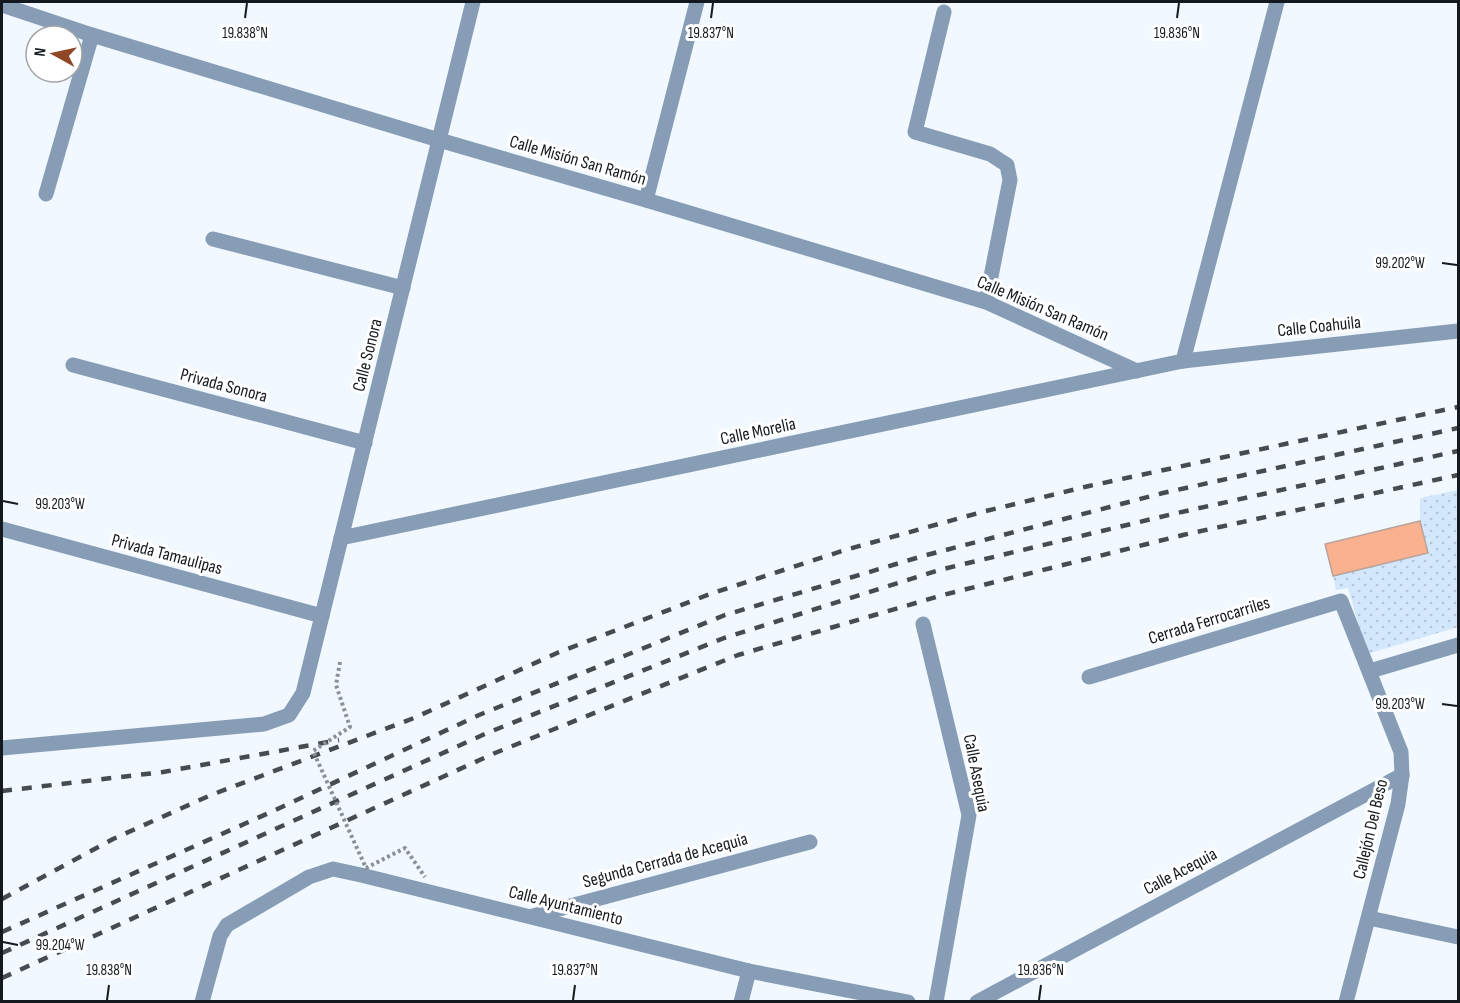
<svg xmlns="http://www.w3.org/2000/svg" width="1460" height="1003" viewBox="0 0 1460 1003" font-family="'Sofia Sans Condensed',sans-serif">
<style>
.park{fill:url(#park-dots)}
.building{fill:#fab190;stroke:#b9a399;stroke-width:1.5}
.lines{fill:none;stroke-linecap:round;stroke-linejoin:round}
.minor{stroke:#879db6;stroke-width:15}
.rail{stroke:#454b51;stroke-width:4.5;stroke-dasharray:10 10;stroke-linecap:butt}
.path-bridge{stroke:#8a9097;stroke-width:4;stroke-dasharray:3 3;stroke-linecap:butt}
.ticks{fill:none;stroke:#13191f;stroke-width:2}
.labels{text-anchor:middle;stroke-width:6;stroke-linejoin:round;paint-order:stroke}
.street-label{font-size:18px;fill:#13191f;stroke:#fff}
.ticks-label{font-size:15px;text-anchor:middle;fill:#13191f;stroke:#fff;stroke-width:6;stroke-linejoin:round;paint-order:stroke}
</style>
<defs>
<pattern id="park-dots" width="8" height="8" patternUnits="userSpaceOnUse" patternTransform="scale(1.5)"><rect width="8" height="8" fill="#d3e7fd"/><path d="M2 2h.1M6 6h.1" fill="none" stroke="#b4c6d8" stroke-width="1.8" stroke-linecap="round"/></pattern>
</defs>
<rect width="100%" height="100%" fill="#f1f8ff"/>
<path class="park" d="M1458 490V627L1367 654 1348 588 1336 590 1333 576 1428 553 1420 521V498Z"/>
<path class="building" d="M1420 521 1428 553 1333 576 1325 544Z"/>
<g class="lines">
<g class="minor">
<path d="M2 5 92 35 439 140 646 200 986 302 1137 371"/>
<path d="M944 12 915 132 990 154 1007 165 1010 180 986 302"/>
<path d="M46 194 92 35"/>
<path d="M646 200 697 2"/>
<path d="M213 239 403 288"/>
<path d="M1183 361 1277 2"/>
<path d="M73 365 365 443"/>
<path d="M2 529 322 616"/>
<path d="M341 538 1183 361 1458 331"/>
<path d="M923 624 969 815 936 1002"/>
<path d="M1370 671 1458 645"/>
<path d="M1089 677 1341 601 1401 752 1402 775 1398 804 1346 1002"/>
<path d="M2 748 264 724 289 715 303 693 473 2"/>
<path d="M533 916 810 842"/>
<path d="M1369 918 1458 937"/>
<path d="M202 1002 220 936 227 925 309 877 333 869 361 875 749 971 908 1002"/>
<path d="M741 1002 749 971"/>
<path d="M977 1002 1402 775"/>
</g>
<g class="rail">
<path d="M2 791 163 772 339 740"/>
<path d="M2 899 113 839 211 795 414 718 557 653 710 594 845 550 982 512 1089 486 1458 407"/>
<path d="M2 932 271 812 479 715 725 615 923 556 1163 493 1458 428"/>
<path d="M2 953 487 733 724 638 939 570 1177 513 1458 451"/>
<path d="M2 978 495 753 738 655 943 595 1183 535 1458 475"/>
</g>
<path class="path-bridge" d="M340 662 336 685 350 727 313 751 366 868 405 848 425 877"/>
</g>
<path class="ticks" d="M245 18 247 3M711 18 713 3M1177 18 1179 3M1442 263 1457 265M3 501 18 504M1442 704 1457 706M3 942 18 945M107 1000 109 985M573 1000 575 985M1039 1000 1041 985"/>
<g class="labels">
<g class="street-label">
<text transform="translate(578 160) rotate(16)" y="6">Calle Misión San Ramón</text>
<text transform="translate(1043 308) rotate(23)" y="6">Calle Misión San Ramón</text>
<text transform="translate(1319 326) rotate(-6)" y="6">Calle Coahuila</text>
<text transform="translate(367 355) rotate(-76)" y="6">Calle Sonora</text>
<text transform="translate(224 385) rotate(15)" y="6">Privada Sonora</text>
<text transform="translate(758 431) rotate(-12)" y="6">Calle Morelia</text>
<text transform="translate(167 554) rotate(15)" y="6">Privada Tamaulipas</text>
<text transform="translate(1209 620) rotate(-17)" y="6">Cerrada Ferrocarriles</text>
<text transform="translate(977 773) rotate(79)" y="6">Calle Asequia</text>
<text transform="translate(1370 829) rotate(-77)" y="6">Callejón Del Beso</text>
<text transform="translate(665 860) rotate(-15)" y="6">Segunda Cerrada de Acequia</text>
<text transform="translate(1180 871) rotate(-28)" y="6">Calle Acequia</text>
<text transform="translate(566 905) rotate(14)" y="6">Calle Ayuntamiento</text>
</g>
</g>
<g class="ticks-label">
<text x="245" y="38">19.838°N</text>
<text x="711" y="38">19.837°N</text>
<text x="1177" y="38">19.836°N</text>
<text x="1400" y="268">99.202°W</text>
<text x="60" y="509">99.203°W</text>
<text x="1400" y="709">99.203°W</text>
<text x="60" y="950">99.204°W</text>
<text x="109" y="975">19.838°N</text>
<text x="575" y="975">19.837°N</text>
<text x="1041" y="975">19.836°N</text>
</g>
<rect width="1460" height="1003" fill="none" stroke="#13191f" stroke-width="6"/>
<g transform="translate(54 54) rotate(278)"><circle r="28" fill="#ffffff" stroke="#a1a3a5" stroke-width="1.5"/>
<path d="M0-4.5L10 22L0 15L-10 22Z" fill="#8f4725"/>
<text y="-9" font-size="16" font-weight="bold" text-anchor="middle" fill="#13191f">N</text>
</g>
</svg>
